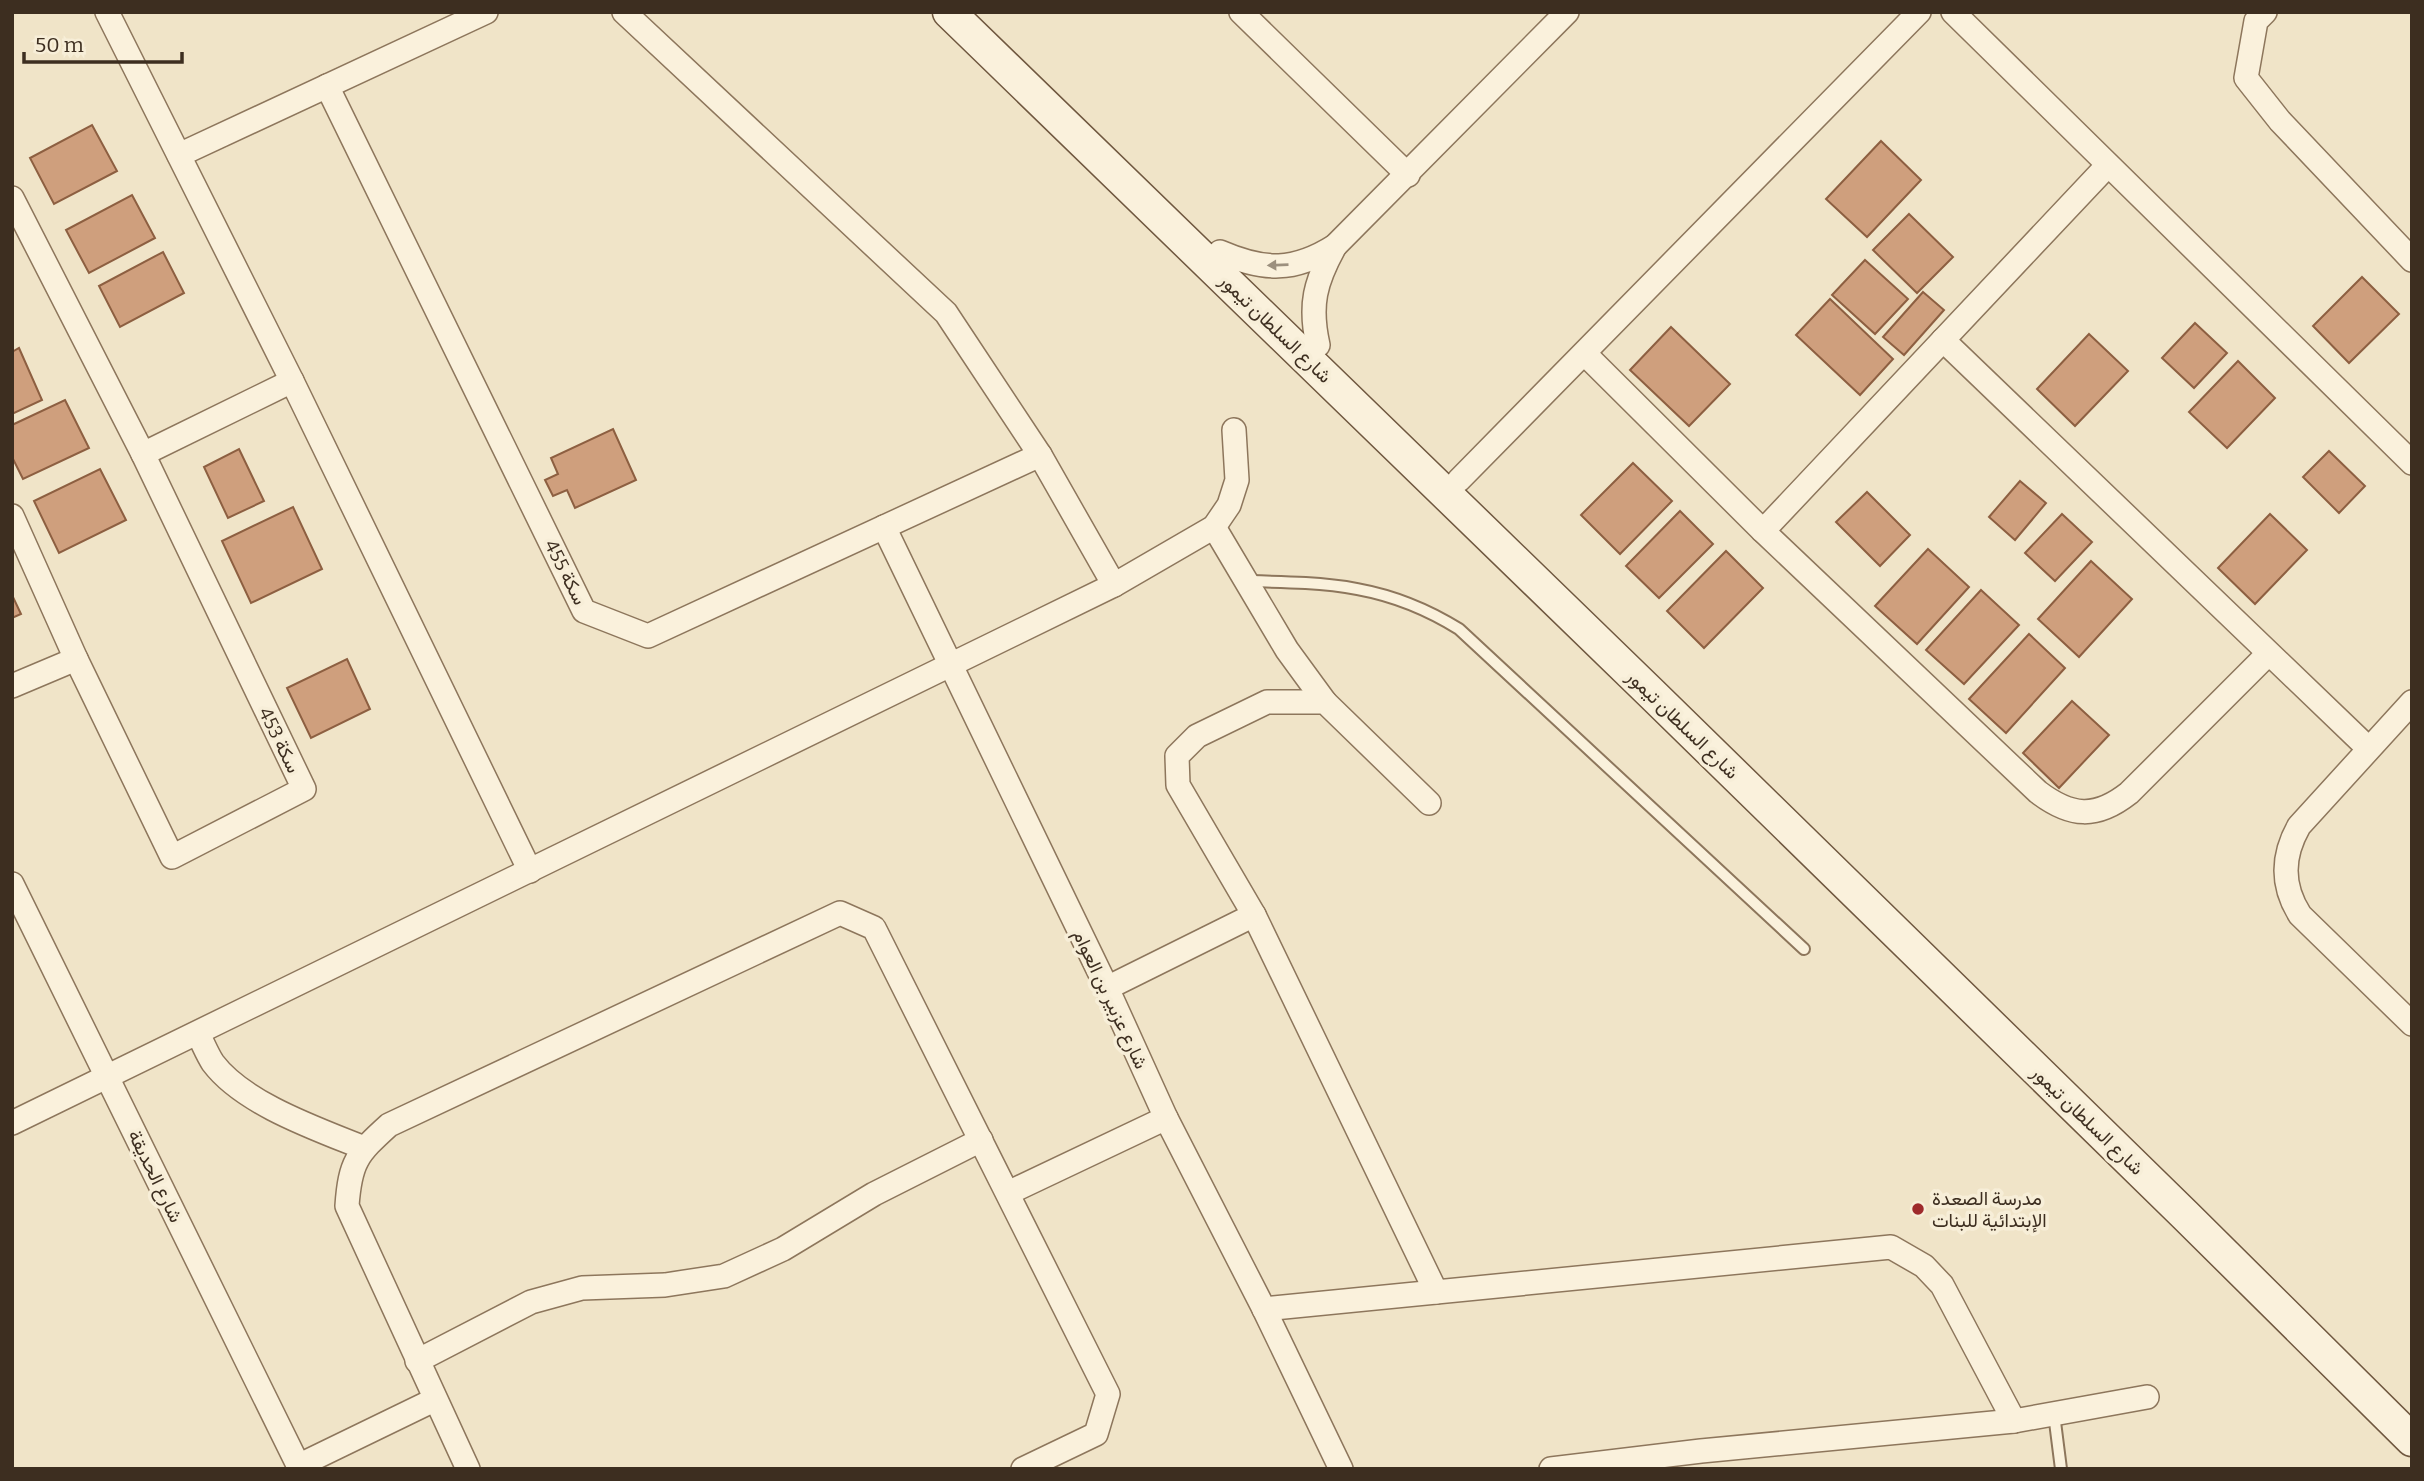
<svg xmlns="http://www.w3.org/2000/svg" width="2424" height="1481" viewBox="0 0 2424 1481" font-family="Bitter,Vazirmatn,serif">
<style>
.building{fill:#cf9f7d;stroke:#8d5f41;stroke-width:2}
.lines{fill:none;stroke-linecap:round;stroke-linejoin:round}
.service-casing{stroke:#8d765c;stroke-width:14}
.minor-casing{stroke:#8d765c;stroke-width:26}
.secondary-casing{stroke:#6f573f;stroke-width:35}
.service{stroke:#faf1dc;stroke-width:10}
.minor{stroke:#faf1dc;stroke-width:23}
.secondary{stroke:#faf1dc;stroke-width:32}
.oneway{fill:#9c907e}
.poi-dot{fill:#9e2a2b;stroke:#f7eed8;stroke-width:2.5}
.labels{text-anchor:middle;stroke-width:7;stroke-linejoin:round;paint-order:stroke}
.street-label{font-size:19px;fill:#3d2e20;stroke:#f7eed8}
.poi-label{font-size:19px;fill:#3d2e20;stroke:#f7eed8;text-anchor:start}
</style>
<rect width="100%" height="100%" fill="#f0e4c8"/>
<g class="building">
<path d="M92 125 117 171 54 204 30 158Z"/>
<path d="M1881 141 1921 180 1867 237 1826 199Z"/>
<path d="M132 195 155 238 89 273 66 230Z"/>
<path d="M1909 214 1953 257 1917 293 1873 250Z"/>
<path d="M163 252 184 293 120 327 99 286Z"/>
<path d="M1865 260 1908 299 1875 334 1832 295Z"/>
<path d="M2362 277 2399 314 2349 363 2313 326Z"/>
<path d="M1923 292 1944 310 1904 355 1883 337Z"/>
<path d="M1830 299 1893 359 1860 395 1796 335Z"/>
<path d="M2195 323 2227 353 2194 388 2162 358Z"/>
<path d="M1671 327 1730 384 1689 426 1630 370Z"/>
<path d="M2089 334 2128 371 2075 426 2037 389Z"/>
<path d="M19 348 42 400 12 414V352Z"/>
<path d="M2238 361 2275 398 2227 448 2189 412Z"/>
<path d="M65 400 89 448 23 479 12 457V425Z"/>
<path d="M613 429 636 480 575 508 567 490 553 496 545 480 558 474 551 458Z"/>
<path d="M239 449 264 501 228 518 204 467Z"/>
<path d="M2329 451 2365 486 2339 513 2303 477Z"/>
<path d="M1633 463 1672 501 1620 554 1581 515Z"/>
<path d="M100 469 126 520 59 553 34 501Z"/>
<path d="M2020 481 2046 503 2015 540 1989 517Z"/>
<path d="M1867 492 1910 535 1880 566 1836 522Z"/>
<path d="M293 507 322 569 251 603 222 541Z"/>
<path d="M1680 511 1713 544 1659 598 1626 566Z"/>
<path d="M2062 514 2092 542 2055 581 2025 553Z"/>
<path d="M2270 514 2307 550 2255 604 2218 568Z"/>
<path d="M1928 549 1969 587 1917 644 1875 606Z"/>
<path d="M1726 551 1763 588 1704 648 1667 611Z"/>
<path d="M2091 561 2132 599 2079 657 2038 619Z"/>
<path d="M1981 590 2019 625 1964 684 1926 650Z"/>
<path d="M12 595 21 614 12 618Z"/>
<path d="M2029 634 2065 668 2006 733 1969 699Z"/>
<path d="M347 659 370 709 311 738 287 688Z"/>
<path d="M2072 701 2109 735 2059 788 2023 753Z"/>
</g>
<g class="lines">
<defs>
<g id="service">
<path d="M1246 581C1329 583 1387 584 1459 629L1804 949"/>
<path d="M2054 1414 2061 1469"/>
</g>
<g id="minor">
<path d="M107 12 292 381 530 871"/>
<path d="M624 12 946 313 1040 455 1114 585"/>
<path d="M1241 12 1408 175"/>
<path d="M1953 12 2412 463"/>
<path d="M2265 12 2256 21 2246 78 2280 121 2412 260"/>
<path d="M327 86 584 611 648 636 1040 455"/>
<path d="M179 155 486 12"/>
<path d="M12 198 143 454 304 789 172 857 76 659 12 516"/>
<path d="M1220 252C1264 271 1294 272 1335 246L1567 12"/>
<path d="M1943 340 2368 748"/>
<path d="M1318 345C1309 305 1315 282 1335 246"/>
<path d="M1585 354 1763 531 2038 792C2071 817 2096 819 2129 793L2268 654"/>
<path d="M143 454 292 381"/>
<path d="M1459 480 1919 12"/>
<path d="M884 527 1107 988 1166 1118 1264 1309 1341 1469"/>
<path d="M1214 527 1287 650 1325 702"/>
<path d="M1763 531 2108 165"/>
<path d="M12 686 76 659"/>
<path d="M2412 702 2299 826C2282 856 2281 885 2300 915L2412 1024"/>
<path d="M1429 803 1325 702H1267L1197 736 1177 756 1178 785 1254 915 1436 1292"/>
<path d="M12 884 300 1469"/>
<path d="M1107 988 1254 915"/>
<path d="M198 1034C203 1043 207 1054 213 1063 244 1104 317 1129 364 1148"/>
<path d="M12 1123 1114 585 1214 527 1229 505 1237 480 1234 430"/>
<path d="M1008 1193 1166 1118"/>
<path d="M1264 1309 1891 1247 1924 1266 1942 1285 2014 1421"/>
<path d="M417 1361 531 1302 582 1288 665 1285 724 1276 783 1249 874 1194 981 1140"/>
<path d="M298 1466 434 1400"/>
<path d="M468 1469 347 1206C350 1162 357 1154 389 1125L840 913 874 928 1108 1394 1096 1434 1023 1469"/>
<path d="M1551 1469 1701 1451 2014 1421 2147 1397"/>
</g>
<path id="secondary" d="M949 12 1652 694 2185 1215 2412 1440"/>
</defs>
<use href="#service" class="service-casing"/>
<use href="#minor" class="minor-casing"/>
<use href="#secondary" class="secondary-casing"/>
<use href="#service" class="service"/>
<use href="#minor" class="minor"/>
<use href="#secondary" class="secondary"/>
</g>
<defs><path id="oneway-solid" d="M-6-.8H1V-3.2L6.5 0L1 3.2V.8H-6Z" transform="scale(1.75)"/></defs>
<use class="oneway" href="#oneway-solid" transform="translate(1278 265) rotate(178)"/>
<circle class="poi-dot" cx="1918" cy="1209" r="7"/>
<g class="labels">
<g class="street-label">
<text transform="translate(1276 328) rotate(44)" y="7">شارع السلطان تيمور</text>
<text transform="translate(566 572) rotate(63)" y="7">سكة 455</text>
<text transform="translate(1683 724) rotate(44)" y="7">شارع السلطان تيمور</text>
<text transform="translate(280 740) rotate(64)" y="7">سكة 453</text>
<text transform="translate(1111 999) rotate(65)" y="7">شارع عزبير بن العوام</text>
<text transform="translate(2088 1120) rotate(44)" y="7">شارع السلطان تيمور</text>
<text transform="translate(156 1176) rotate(64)" y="7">شارع الحديقة</text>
</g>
<g class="poi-label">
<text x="1932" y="1205">مدرسة الصعدة<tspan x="1932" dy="22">الإبتدائية للبنات</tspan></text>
</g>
</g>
<rect width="2424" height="1481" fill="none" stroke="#3d2e20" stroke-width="28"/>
<path d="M24 52v10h158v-10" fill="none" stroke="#3d2e20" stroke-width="3.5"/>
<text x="35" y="52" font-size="21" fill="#3d2e20" stroke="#f7eed8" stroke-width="5" paint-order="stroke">50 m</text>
</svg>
